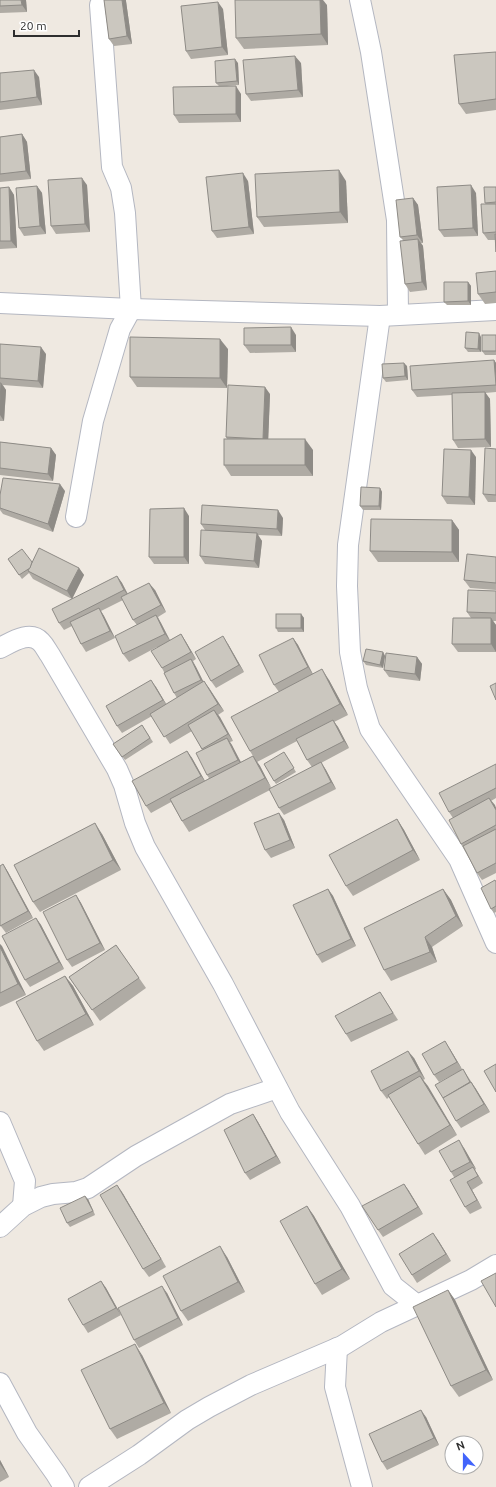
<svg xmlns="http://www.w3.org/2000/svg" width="496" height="1487" viewBox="0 0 496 1487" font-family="Ubuntu,sans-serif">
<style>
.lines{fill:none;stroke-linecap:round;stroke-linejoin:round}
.street-casing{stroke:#b4b7c1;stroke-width:22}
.street{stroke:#fff;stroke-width:20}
.wall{fill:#afaba4;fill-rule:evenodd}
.shaded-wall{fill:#8e8b86}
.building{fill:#cbc7bf;stroke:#8e8b86}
</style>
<rect width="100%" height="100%" fill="#efe9e1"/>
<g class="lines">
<defs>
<g id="street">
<path d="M360 0 371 52 397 220 398 314"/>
<path d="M0 303 131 309 380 316 496 310"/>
<path d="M380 316 348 545 347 586 350 652 357 688 370 729 459 859 496 943"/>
<path d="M76 517 93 421 120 329 131 309 125 213 121 188 112 167 100 5"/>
<path d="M0 648C12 642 30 630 41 642 45 646 47 651 50 655L117 769 124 785 135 823 145 847 223 984 290 1112 350 1206 393 1286 417 1305"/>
<path d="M0 1122 25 1181 23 1206"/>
<path d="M0 1227 23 1206 41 1197 53 1194 76 1192 88 1188 136 1156 230 1104 277 1088"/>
<path d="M337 1348 335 1387 362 1487"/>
<path d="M0 1383 27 1433 56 1474 64 1487"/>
<path d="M89 1487 139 1455 187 1420 209 1407 251 1385 342 1346 381 1322 471 1280 496 1265"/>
</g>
</defs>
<use href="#street" class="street-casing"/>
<use href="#street" class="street"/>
</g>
<g class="wall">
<path d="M0 0H26L27 12 0 13Z"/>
<path d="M104 0H126V1L132 44 114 46 109 39Z"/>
<path d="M327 5 328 45 244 49 236 38Z"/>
<path d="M223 9 228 55 191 59 186 51Z"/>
<path d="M496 52V110L466 114 459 104Z"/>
<path d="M238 63 239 85 227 86 241 94V122L179 123 174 115 219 86 216 83Z"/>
<path d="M301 63 303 97 251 101 246 94Z"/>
<path d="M0 73 39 77 42 105 0 110Z"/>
<path d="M22 134 27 142 31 179 0 182V137Z"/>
<path d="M248 181 254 234 217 238 212 231Z"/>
<path d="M346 181 348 223 264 227 257 217Z"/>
<path d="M87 185 90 232 56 234 51 226Z"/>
<path d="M37 186 42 193 46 234 24 236 19 228Z"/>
<path d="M9 187 14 195 17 248 0 249V188Z"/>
<path d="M496 187V252L495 240H488L483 233 486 204 485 203Z"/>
<path d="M476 193 478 236 444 237 439 230Z"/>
<path d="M413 198 418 205 423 243H421L423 246 427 290 410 292 405 284 403 240 400 237Z"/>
<path d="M496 271V303L485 304 478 294Z"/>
<path d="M468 282 471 286V305H447L444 302Z"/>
<path d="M296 335V352L250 353 244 345Z"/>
<path d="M496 335V355H485L482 351Z"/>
<path d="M481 337V352H468L465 348Z"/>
<path d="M0 344 46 354 43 388 3 385 6 390 4 421H0Z"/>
<path d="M228 349 227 388 137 387 130 377Z"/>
<path d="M494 360 496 363V392L485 393 490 399 491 447 458 448 453 440 452 395 417 397 412 390Z"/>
<path d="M407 366 408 380 386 382 383 378Z"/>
<path d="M270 394 268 439 313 450V476H231L224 465 227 439 226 437Z"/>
<path d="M0 442 51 448 56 455 53 481 0 475Z"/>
<path d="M496 449V502H488L483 494Z"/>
<path d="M476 457 475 505 447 504 442 496Z"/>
<path d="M380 488 382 492 381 510H363L360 506Z"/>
<path d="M65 491 53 532 3 514 0 510V495Z"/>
<path d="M189 516V564H154L149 557Z"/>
<path d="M283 518 282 536 257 535 262 541 259 568 205 564 200 556 205 530 201 524Z"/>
<path d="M452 520 459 530V562H378L370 551Z"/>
<path d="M496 557V590L470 588 464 580Z"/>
<path d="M8 559 79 568 84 575 72 599 33 579 29 573 22 579Z"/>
<path d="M117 576 122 583 128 594 155 590 166 612 158 617 161 623 170 640 181 634 186 642 196 659 193 661 203 681 209 688 224 711 218 715 233 741 230 742 241 762 253 756 250 751 279 692 274 685 293 638 298 645 313 674 329 680 348 715 334 722 338 727 349 748 321 763 326 770 336 789 284 815 279 808 270 790 189 832 182 821 171 802 151 813 146 806 187 751 192 758 205 781 209 778 207 775 202 750 192 731 170 744 152 716 122 733 117 726 156 687 166 704 177 698 174 693 164 672 162 668 157 647 129 662 123 654 137 625 133 620 123 600 101 611 104 616 115 638 86 652 81 644 72 626 64 630 59 623ZM297 741 307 760 312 767 271 788 260 766 257 762Z"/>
<path d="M496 591V621H493L496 625V652H458L452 644 471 618 467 612Z"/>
<path d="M301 614 304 618V632H278L276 628Z"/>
<path d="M228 644 244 672 216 688 211 681Z"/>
<path d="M383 652 385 656 383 668 366 665 363 661Z"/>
<path d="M417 657 422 664 420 681 389 677 384 670Z"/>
<path d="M142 725 153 742 125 760 113 744Z"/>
<path d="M284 752 296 772 276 784 274 781Z"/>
<path d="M496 764V798L491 801 496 808V873L482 880 477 873 461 844 453 818 449 812Z"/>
<path d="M397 819 404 830 420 860 353 896 346 886Z"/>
<path d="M284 820 295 848 271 858 265 850Z"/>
<path d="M102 834 121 870 40 912 33 902Z"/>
<path d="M3 864 8 872 33 918 6 933 0 925Z"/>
<path d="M496 881V912L494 913 491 909Z"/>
<path d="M328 889 333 896 356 946 322 963 317 955Z"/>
<path d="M443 889 451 900 463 926 432 947 437 962 391 981 384 970Z"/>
<path d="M76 895 81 903 105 950 72 967 67 960Z"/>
<path d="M36 918 41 925 64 969 30 987 25 980Z"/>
<path d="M0 944 26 995 0 1007Z"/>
<path d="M116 945 146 988 100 1021 69 977Z"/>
<path d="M65 976 73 986 94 1025 44 1051 37 1041Z"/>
<path d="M380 992 398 1020 351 1042 346 1034Z"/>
<path d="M450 1049 462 1069H463L476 1089 490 1112 461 1128 456 1121 458 1072 439 1082 434 1075Z"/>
<path d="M414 1058 425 1079 423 1080 457 1135 425 1155 418 1144 389 1097 387 1099 381 1091Z"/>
<path d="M253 1114 258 1122 281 1163 250 1180 245 1173Z"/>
<path d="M464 1148 476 1169 475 1170 483 1183 472 1190 482 1208 470 1214 465 1207 454 1177 451 1172Z"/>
<path d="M404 1184 409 1191 423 1214 383 1237 378 1230Z"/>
<path d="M122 1192 166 1267 149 1277 143 1269Z"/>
<path d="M88 1199 95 1215 70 1227 67 1223Z"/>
<path d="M307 1206 314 1216 350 1279 322 1295 315 1284Z"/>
<path d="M438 1240 451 1261 417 1283 412 1275Z"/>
<path d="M227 1257 245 1292 188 1321 181 1311Z"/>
<path d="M101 1281 106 1288 121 1315 88 1333 83 1325Z"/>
<path d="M448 1290 455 1300 493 1380 459 1397 451 1386Z"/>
<path d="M167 1293 183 1325 139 1348 134 1340Z"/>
<path d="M142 1355 171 1413 117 1439 110 1429Z"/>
<path d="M426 1417 439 1445 387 1470 382 1462Z"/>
<path d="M0 1460 9 1477 0 1482Z"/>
</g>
<g class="shaded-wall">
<path d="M21 0H26L27 12 22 5Z"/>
<path d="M122 0H126V1L132 44 127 36Z"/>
<path d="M320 0H323L327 5 328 45 321 34Z"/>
<path d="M218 2 223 9 228 55 222 47Z"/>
<path d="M295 56 301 63 303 97 298 90Z"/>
<path d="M235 59 238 63 239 85 237 81Z"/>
<path d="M34 70 39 77 42 105 37 97Z"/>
<path d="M236 86 241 94V122L236 114Z"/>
<path d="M22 134 27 142 31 179 26 171Z"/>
<path d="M339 170 346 181 348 223 340 212Z"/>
<path d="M243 173 248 181 254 234 249 227Z"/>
<path d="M82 178 87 185 90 232 85 224Z"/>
<path d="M471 185 476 193 478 236 473 228Z"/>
<path d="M37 186 42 193 46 234 40 226Z"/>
<path d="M9 187 14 195 17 248 11 241Z"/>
<path d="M413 198 418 205 423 243 417 235Z"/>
<path d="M418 239 423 246 427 290 422 282Z"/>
<path d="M468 282 471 286V305L468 301Z"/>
<path d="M291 327 296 335V352L291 345Z"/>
<path d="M479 333 481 337V352L478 349Z"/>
<path d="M220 339 228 349 227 388 220 378Z"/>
<path d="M41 347 46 354 43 388 38 381Z"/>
<path d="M494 360 496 363V385Z"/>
<path d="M404 363 407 366 408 380 405 376Z"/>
<path d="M1 383 6 390 4 421 0 415V401Z"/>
<path d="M265 387 270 394 268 446 263 439Z"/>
<path d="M485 392 490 399 491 447 485 439Z"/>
<path d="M305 439 313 450V476L305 465Z"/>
<path d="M51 448 56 455 53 481 48 474Z"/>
<path d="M471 450 476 457 475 505 469 497Z"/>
<path d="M60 484 65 491 53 532 48 524Z"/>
<path d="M380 488 382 492 381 510 379 506Z"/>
<path d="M184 508 189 516V564L184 557Z"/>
<path d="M278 510 283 518 282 536 277 529Z"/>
<path d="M452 520 459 530V562L452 552Z"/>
<path d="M257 533 262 541 259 568 254 561Z"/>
<path d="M79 568 84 575 72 599 67 591Z"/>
<path d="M117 576 122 583 129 597 124 590Z"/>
<path d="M149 583 155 590 166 612 161 605Z"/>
<path d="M99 608 104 616 115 638 110 631Z"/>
<path d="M301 614 304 618V632L301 628Z"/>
<path d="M156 615 161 623 170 641 165 634Z"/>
<path d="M491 618 496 625V652L491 644Z"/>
<path d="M181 634 186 642 196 659 191 652Z"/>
<path d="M223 636 228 644 244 672 239 665Z"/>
<path d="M293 638 298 645 313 675 308 667Z"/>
<path d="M383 652 385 656 383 668 380 665Z"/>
<path d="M417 657 422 664 420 681 415 674Z"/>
<path d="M191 659 196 667 206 687 201 680Z"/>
<path d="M322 669 329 680 348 715 340 704Z"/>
<path d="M151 680 156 687 168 707 163 700Z"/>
<path d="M204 681 209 688 224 711 218 704Z"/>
<path d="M214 710 220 717 233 741 228 734Z"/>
<path d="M333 720 338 727 349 748 344 741Z"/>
<path d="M227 738 232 745 243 767 238 760Z"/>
<path d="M187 751 192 758 206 783 201 776Z"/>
<path d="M253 756 260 766 272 789 265 778Z"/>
<path d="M321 762 326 770 336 789 331 782Z"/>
<path d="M489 798 495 805 496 808V810Z"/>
<path d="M279 813 284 820 295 848 290 840Z"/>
<path d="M397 819 404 830 420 860 413 850Z"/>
<path d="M95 823 102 834 121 870 113 860Z"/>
<path d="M3 864 8 872 33 918 28 911Z"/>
<path d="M328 889 333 896 356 946 351 939Z"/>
<path d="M443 889 451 900 463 926 456 916Z"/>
<path d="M76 895 81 903 105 950 100 943Z"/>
<path d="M36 918 41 925 64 969 59 962Z"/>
<path d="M425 937 432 947 437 962 430 952Z"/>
<path d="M0 944 2 946 26 995 18 984 0 947Z"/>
<path d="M65 976 73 986 94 1025 86 1014Z"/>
<path d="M445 1041 450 1049 462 1069 457 1062Z"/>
<path d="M408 1051 414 1058 425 1079 419 1071Z"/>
<path d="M420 1076 428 1086 457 1135 450 1125Z"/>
<path d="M471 1082 476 1089 490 1112 484 1104Z"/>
<path d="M253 1114 258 1122 281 1163 276 1156Z"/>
<path d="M459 1140 464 1148 476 1169 470 1162Z"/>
<path d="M473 1167 483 1183 478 1176Z"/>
<path d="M467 1182 472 1190 482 1208 477 1200Z"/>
<path d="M404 1184 409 1191 423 1214 418 1207Z"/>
<path d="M117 1185 122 1192 166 1267 161 1259Z"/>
<path d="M85 1196 88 1199 95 1215 93 1211Z"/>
<path d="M307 1206 314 1216 350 1279 342 1269Z"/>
<path d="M433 1233 438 1240 451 1261 446 1254Z"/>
<path d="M220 1246 227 1257 245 1292 238 1282Z"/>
<path d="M101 1281 106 1288 121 1315 116 1308Z"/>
<path d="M162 1286 167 1293 183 1325 178 1318Z"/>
<path d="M448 1290 455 1300 493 1380 486 1370Z"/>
<path d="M135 1344 142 1355 171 1413 164 1403Z"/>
<path d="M421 1410 426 1417 439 1445 434 1438Z"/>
<path d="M0 1460 9 1477 0 1464Z"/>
</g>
<g class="building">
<path d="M0 0H21L22 5 0 6Z"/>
<path d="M104 0H122L127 36 109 39Z"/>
<path d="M235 0H320L321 34 236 38Z"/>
<path d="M218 2 222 47 186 51 181 6Z"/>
<path d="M496 52V99L459 104 454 55Z"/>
<path d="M295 56 298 90 246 94 243 60Z"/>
<path d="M235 59 237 81 216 83 215 61Z"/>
<path d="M34 70 37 97 0 102V73Z"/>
<path d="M236 86V114L174 115 173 87Z"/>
<path d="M22 134 26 171 0 174V137Z"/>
<path d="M339 170 340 212 257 217 255 174Z"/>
<path d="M243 173 249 227 212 231 206 177Z"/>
<path d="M82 178 85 224 51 226 48 180Z"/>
<path d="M471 185 473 228 439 230 437 187Z"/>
<path d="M37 186 40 226 19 228 16 188Z"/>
<path d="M9 187 11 241H0V188Z"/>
<path d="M484 187H496V202L485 203Z"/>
<path d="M413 198 417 235 400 237 396 200Z"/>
<path d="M481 204H496V232L483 233Z"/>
<path d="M495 234H496V252Z"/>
<path d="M418 239 422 282 405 284 400 241Z"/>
<path d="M496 271V292L478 294 476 273Z"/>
<path d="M444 282H468V301L444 302Z"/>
<path d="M291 327V345H244V328Z"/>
<path d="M466 332 479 333 478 349 465 348Z"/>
<rect x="482" y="335" width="14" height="16"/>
<path d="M130 337 220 339V378L130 377Z"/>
<path d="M0 344 41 347 38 381 0 378Z"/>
<path d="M494 360 496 385 412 390 410 366Z"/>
<path d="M404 363 405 376 383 378 382 364Z"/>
<path d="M0 383H1L0 401Z"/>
<path d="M228 385 265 387 263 439 226 437Z"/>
<path d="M485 392V439L453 440 452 393Z"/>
<rect x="224" y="439" width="81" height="26"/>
<path d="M0 442 51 448 48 474 0 468Z"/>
<path d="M485 448 496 449V495L483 494Z"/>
<path d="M444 449 471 450 469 497 442 496Z"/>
<path d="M3 478 60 484 48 524 0 508V495Z"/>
<path d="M361 487 380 488 379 506H360Z"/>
<path d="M202 505 278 510 277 529 201 524Z"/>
<path d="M184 508V557H149L150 509Z"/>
<path d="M371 519 452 520V552L370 551Z"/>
<path d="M201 530 257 533 254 561 200 556Z"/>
<path d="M39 548 79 568 67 591 28 571Z"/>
<path d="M22 549 32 562 30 568 19 575 8 559Z"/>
<path d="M467 554 496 557V583L464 580Z"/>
<path d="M117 576 124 590 59 623 52 609Z"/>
<path d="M149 583 161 605 133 620 121 597Z"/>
<path d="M468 590 496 591V613L467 612Z"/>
<path d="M99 608 110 631 81 644 70 622Z"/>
<rect x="276" y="614" width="25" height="14"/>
<path d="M156 615 165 634 123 654 115 636Z"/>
<path d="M453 618H491V644H452Z"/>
<path d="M181 634 191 652 162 668 151 651Z"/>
<path d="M223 636 239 665 211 681 195 652Z"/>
<path d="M293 638 308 667 274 685 259 655Z"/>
<path d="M366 649 383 652 380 665 363 661Z"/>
<path d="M386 653 417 657 415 674 384 670Z"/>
<path d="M191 659 201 680 174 693 164 673Z"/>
<path d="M322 669 340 704 250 751 231 717Z"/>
<path d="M151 680 163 700 117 726 106 706Z"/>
<path d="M204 681 218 704 164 737 150 714Z"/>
<path d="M496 683V700L490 686Z"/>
<path d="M214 710 228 734 202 749 188 725Z"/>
<path d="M333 720 344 741 307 760 296 739Z"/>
<path d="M142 725 150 738 122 757 113 744Z"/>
<path d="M227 738 238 760 207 775 196 753Z"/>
<path d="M187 751 201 776 146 806 132 781Z"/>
<path d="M284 752 294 768 274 781 264 764Z"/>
<path d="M253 756 265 778 182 821 170 799Z"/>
<path d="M321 762 331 782 279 808 269 789Z"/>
<path d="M496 764V788L449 812 439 793Z"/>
<path d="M489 798 496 810V825L461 844 449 820Z"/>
<path d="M279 813 290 840 265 850 254 823Z"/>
<path d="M397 819 413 850 346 886 329 855Z"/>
<path d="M95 823 113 860 33 902 14 865Z"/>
<path d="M496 829V863L477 873 463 846Z"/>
<path d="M3 864 28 911 0 926V866Z"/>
<path d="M495 880 496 882V906L491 909 481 888Z"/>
<path d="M328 889 351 939 317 955 293 905Z"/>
<path d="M443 889 456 916 425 937 430 952 384 970 364 928Z"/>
<path d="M76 895 100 943 67 960 43 912Z"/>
<path d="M36 918 59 962 25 980 2 936Z"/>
<path d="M116 945 139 978 92 1010 69 977Z"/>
<path d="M0 947 18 984 0 993Z"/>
<path d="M65 976 86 1014 37 1041 16 1002Z"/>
<path d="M380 992 393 1013 346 1034 335 1016Z"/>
<path d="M445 1041 457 1062 434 1075 422 1054Z"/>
<path d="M408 1051 419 1071 381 1091 371 1071Z"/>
<path d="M496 1064V1092L484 1071Z"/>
<path d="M463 1069 470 1082 443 1098 435 1085Z"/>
<path d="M420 1076 450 1125 418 1144 388 1095Z"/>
<path d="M471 1082 484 1104 456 1121 443 1098Z"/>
<path d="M253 1114 276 1156 245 1173 224 1130Z"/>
<path d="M459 1140 470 1162 451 1172 439 1151Z"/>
<path d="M473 1167 478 1176 467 1182 477 1200 465 1207 450 1180Z"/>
<path d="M404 1184 418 1207 378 1230 362 1206Z"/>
<path d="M117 1185 161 1259 143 1269 100 1195Z"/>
<path d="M85 1196 93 1211 67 1223 60 1208Z"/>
<path d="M307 1206 342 1269 315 1284 280 1221Z"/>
<path d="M433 1233 446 1254 412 1275 399 1254Z"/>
<path d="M220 1246 238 1282 181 1311 163 1276Z"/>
<path d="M496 1273V1307L481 1281Z"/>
<path d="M101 1281 116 1308 83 1325 68 1299Z"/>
<path d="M162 1286 178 1318 134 1340 118 1308Z"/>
<path d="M448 1290 486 1370 451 1386 413 1307Z"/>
<path d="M135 1344 164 1403 110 1429 81 1370Z"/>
<path d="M421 1410 434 1438 382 1462 369 1434Z"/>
</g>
<g transform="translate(464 1455) rotate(339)"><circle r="19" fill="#ffffff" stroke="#ababab"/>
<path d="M0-3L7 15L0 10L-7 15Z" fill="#4264fb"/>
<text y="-6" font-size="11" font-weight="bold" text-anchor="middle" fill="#2e2e2e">N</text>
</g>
<path d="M14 30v6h65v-6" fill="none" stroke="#2e2e2e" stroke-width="2"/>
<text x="20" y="30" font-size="12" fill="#2e2e2e" stroke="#ffffff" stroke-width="3" paint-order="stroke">20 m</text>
</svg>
